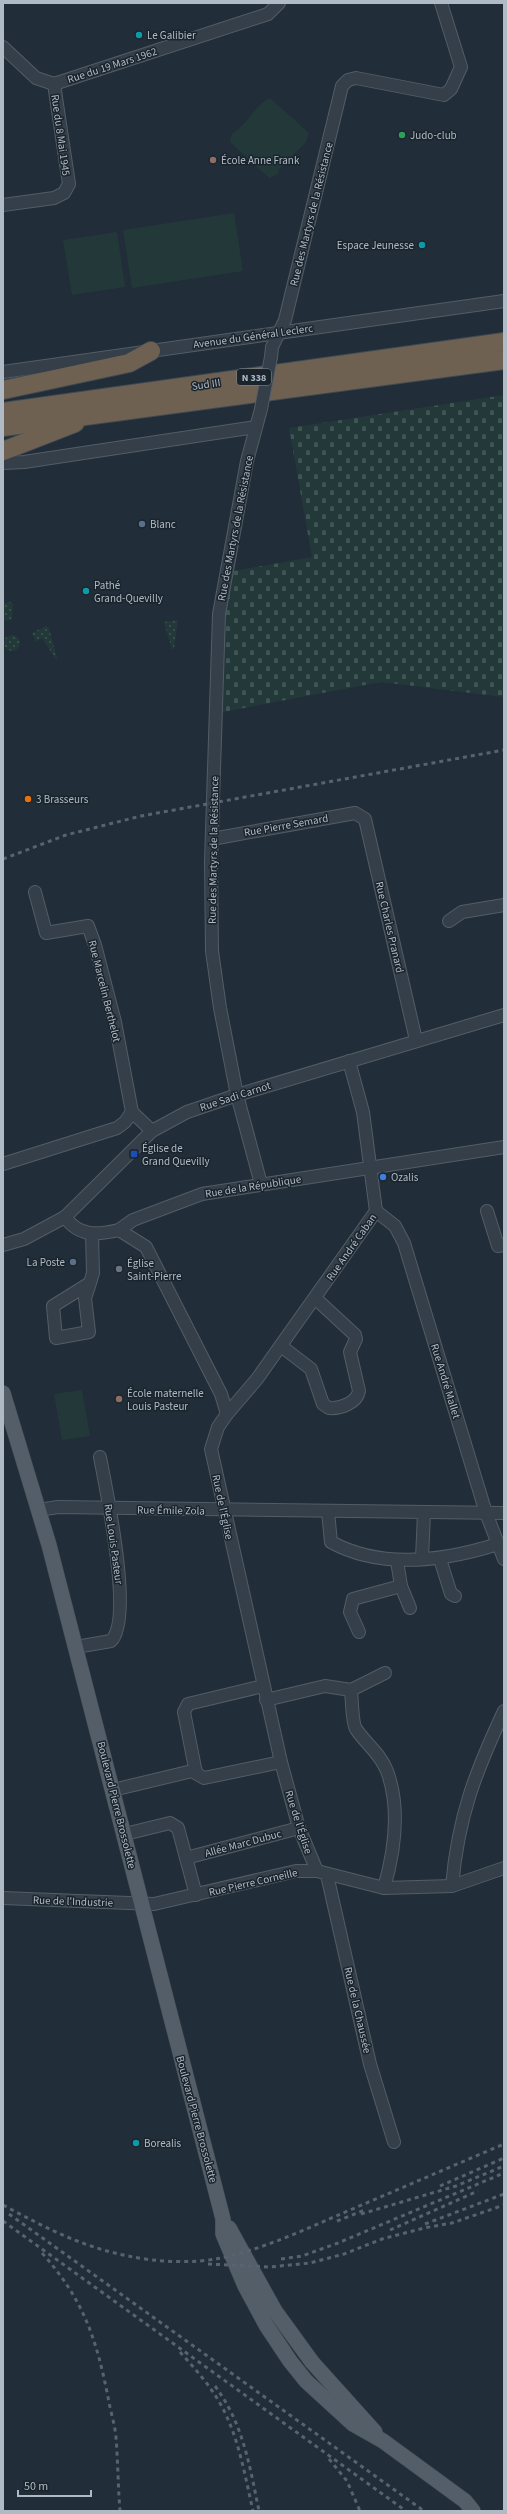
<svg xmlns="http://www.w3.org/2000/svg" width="507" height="2514" viewBox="0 0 507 2514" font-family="'Source Sans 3',sans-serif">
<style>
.grass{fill:url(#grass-dots)}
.cemetery{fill:url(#cemetery-stones)}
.garden{fill:#233939}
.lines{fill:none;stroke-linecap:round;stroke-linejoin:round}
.minor-casing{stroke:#535d67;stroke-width:14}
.major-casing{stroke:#3e4852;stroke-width:16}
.highway-casing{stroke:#404a53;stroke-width:20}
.minor{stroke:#353f49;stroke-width:12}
.major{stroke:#535e69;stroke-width:15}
.highway{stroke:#6f6152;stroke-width:18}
.rail{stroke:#576370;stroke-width:3;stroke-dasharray:4 4;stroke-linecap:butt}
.minor-bridge-casing{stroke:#535d67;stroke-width:14;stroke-linecap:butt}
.minor-bridge{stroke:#353f49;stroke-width:12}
.culture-dot{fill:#0f9aa8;stroke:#1a242d;stroke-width:1.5}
.leisure-dot{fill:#2e9e5b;stroke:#1a242d;stroke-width:1.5}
.education-dot{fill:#8d6e63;stroke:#1a242d;stroke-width:1.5}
.service-dot{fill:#5c6f8a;stroke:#1a242d;stroke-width:1.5}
.food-dot{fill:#e8710a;stroke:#1a242d;stroke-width:1.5}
.transit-dot{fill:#1a4fb4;stroke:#1a242d;stroke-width:1.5}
.shop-dot{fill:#3f7fe0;stroke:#1a242d;stroke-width:1.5}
.worship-dot{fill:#6b7280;stroke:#1a242d;stroke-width:1.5}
.labels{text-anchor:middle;stroke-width:3;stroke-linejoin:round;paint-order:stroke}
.shield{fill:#1a242d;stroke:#838d97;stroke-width:1}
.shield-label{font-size:10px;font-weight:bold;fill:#b0bac5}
.poi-label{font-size:11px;fill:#b0bac5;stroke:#1a242d;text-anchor:start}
.street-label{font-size:11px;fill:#b0bac5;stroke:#1a242d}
</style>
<defs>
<pattern id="grass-dots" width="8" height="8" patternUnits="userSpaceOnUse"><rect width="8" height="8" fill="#233939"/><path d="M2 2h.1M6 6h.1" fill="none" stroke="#405454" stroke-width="1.8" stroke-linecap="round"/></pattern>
<pattern id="cemetery-stones" width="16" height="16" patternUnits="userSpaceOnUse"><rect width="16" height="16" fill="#233939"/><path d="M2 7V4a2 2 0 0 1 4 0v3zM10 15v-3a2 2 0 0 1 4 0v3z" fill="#405454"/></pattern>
</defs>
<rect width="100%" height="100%" fill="#212d38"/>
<g class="grass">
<path d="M10 602 13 604 12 620 3 621V603Z"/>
<path d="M178 620 174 649H172L164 622Z"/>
<path d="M46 626 49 628 58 662 42 638 36 642 32 633Z"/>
<circle cx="12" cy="643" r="8"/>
</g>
<path class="cemetery" d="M504 395V697L381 682 223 712 226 611 234 571 312 557 289 428Z"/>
<g class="garden">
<path d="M270 98 309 133 306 142 279 169 278 174 269 178 230 142 232 134C247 125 255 105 270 98Z"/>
<path d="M234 213 243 271 132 288 123 230Z"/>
<path d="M117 232 125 287 72 295 63 240Z"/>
<path d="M82 1390 90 1436 62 1440 54 1394Z"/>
</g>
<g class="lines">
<defs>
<g id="minor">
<path d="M3 47 36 78 54 84"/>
<path d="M54 84 268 14 279 3"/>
<path d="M3 205 54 198 64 193 69 184 54 84"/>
<path d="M271 357 272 347 285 320 342 86 348 80 356 78 444 95 451 89 461 67 441 3"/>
<path d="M3 372 504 301"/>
<path d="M261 409 247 461 219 614 211 862 212 951 220 1008 237 1095 261 1184"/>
<path d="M3 463 24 462 256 427"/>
<path d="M212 839 355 813 365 819 416 1040"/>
<path d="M35 892 46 933 88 926 95 945 115 1022 132 1112 152 1131"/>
<path d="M449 921 462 912 504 905"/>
<path d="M3 1164 117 1128 125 1122 132 1112"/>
<path d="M376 1211 395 1226 404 1243 486 1513 504 1559"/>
<path d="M487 1211 498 1246 504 1245"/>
<path d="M65 1217C79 1237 98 1235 119 1230L146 1247 221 1394 227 1414 218 1427 211 1449 281 1762 299 1828 317 1871"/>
<path d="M119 1230 133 1220 202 1194 504 1147"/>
<path d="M3 1245 24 1239 65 1217 152 1131 187 1112 237 1095 504 1015"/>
<path d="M90 1283 85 1298 89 1332 56 1338 53 1306 90 1283 93 1273 92 1234"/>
<path d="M281 1346 311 1369 323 1404 329 1408C340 1409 357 1403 359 1391L350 1352 356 1339 355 1335 315 1298"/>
<path d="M227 1414 257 1379 376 1211 363 1112 349 1061"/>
<path d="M39 1510 58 1507 504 1513"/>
<path d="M328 1512 331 1542C382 1570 444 1561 498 1544"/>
<path d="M422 1558 424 1513"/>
<path d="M440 1559 451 1594 455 1596"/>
<path d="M401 1586 410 1608"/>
<path d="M359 1632 350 1612 353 1599 401 1586 397 1561"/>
<path d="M76 1647 111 1641C134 1619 106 1489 100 1457"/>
<path d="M351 1690C352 1699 352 1723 356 1729 366 1744 380 1753 387 1771 401 1809 395 1850 384 1888"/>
<path d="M266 1700 325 1686 351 1690 385 1673"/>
<path d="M196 1773 184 1712 188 1704 263 1686"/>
<path d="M113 1790 192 1771 204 1778 281 1762"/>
<path d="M125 1834 170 1823 178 1828 196 1895"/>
<path d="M186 1858 299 1828"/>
<path d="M327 1875 370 2064 394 2142"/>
<path d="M452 1886C458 1817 475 1773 504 1711"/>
<path d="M3 1898 154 1904 296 1871H317L384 1888 452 1886 504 1868"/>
</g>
<g id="major">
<path d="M3 1393 49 1545 223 2219V2234L245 2286 266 2325 290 2361 306 2381 353 2424 383 2441 465 2501 473 2511"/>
<path d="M229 2228 275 2311 312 2362 375 2432"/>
</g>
<g id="highway">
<path d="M3 390 129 363 151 351"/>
<path d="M3 412 504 342"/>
<path d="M3 427 504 360"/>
<path d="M3 451 75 423"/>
</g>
</defs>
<use href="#minor" class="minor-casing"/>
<use href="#major" class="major-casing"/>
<use href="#highway" class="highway-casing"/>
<use href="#minor" class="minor"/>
<use href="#major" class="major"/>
<use href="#highway" class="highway"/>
<g class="rail">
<path d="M3 859 66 835 141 816 504 750"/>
<path d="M440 2186 504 2158"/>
<path d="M3 2205C44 2227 82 2247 128 2256 156 2262 193 2264 221 2258 263 2249 304 2230 343 2213 397 2190 450 2167 504 2144"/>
<path d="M9 2214 424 2511"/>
<path d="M361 2214 456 2186 504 2166"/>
<path d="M3 2221 406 2511"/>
<path d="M337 2221 365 2210"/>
<path d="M425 2224 504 2194"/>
<path d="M390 2230 478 2191"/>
<path d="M42 2253C83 2299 96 2337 108 2397 110 2410 115 2424 116 2438 118 2463 118 2487 120 2511"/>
<path d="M281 2259 302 2256 338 2243 504 2173"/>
<path d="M208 2264 270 2267 310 2263 344 2254 382 2239 424 2228 452 2223 504 2205"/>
<path d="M180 2352C195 2369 210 2385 221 2405 239 2438 245 2476 253 2511"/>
<path d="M215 2386C243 2423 250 2467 259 2511"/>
<path d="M329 2459 347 2481 360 2511"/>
</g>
<defs>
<path id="minor-bridge" d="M261 409 271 357"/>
</defs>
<use href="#minor-bridge" class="minor-bridge-casing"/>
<use href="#minor-bridge" class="minor-bridge"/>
</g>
<g class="culture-dot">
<circle cx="139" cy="35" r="4"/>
<circle cx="422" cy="245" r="4"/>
<circle cx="86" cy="591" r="4"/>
<circle cx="136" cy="2143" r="4"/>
</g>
<circle class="leisure-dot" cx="402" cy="135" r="4"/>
<g class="education-dot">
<circle cx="213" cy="160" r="4"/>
<circle cx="119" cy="1399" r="4"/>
</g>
<g class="service-dot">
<circle cx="142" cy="524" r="4"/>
<circle cx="73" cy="1262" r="4"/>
</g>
<circle class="food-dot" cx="28" cy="799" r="4"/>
<rect class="transit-dot" x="130" y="1150" width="8" height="8" rx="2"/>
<circle class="shop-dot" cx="383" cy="1177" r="4"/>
<circle class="worship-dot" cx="119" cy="1269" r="4"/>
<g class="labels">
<rect class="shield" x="237" y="369" width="34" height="16" rx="3"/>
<g class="shield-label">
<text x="254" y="381">N 338</text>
</g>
<g class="poi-label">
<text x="147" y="39">Le Galibier</text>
<text x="410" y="139">Judo-club</text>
<text x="221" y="164">École Anne Frank</text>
<text x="414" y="249" text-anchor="end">Espace Jeunesse</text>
<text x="150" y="528">Blanc</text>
<text x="94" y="589">Pathé<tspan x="94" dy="13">Grand-Quevilly</tspan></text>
<text x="36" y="803">3 Brasseurs</text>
<text x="142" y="1152">Église de<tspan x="142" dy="13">Grand Quevilly</tspan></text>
<text x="391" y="1181">Ozalis</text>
<text x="65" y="1266" text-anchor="end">La Poste</text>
<text x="127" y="1267">Église<tspan x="127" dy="13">Saint-Pierre</tspan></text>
<text x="127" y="1397">École maternelle<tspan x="127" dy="13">Louis Pasteur</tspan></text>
<text x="144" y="2147">Borealis</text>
</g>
<g class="street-label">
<text transform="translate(112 65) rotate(-18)" y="4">Rue du 19 Mars 1962</text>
<text transform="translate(61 135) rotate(82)" y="4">Rue du 8 Mai 1945</text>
<text transform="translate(311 214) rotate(-76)" y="4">Rue des Martyrs de la Résistance</text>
<text transform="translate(253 336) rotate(-8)" y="4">Avenue du Général Leclerc</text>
<text transform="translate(206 384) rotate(-8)" y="4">Sud III</text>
<text transform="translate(235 528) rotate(-79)" y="4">Rue des Martyrs de la Résistance</text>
<text transform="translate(286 825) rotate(-10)" y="4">Rue Pierre Semard</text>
<text transform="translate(213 850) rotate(-89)" y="4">Rue des Martyrs de la Résistance</text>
<text transform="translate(390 927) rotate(77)" y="4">Rue Charles Pranard</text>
<text transform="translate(105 991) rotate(76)" y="4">Rue Marcelin Berthelot</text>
<text transform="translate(235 1096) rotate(-18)" y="4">Rue Sadi Carnot</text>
<text transform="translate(253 1186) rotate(-9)" y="4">Rue de la République</text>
<text transform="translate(351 1247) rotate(-55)" y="4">Rue André Caban</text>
<text transform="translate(446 1381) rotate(73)" y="4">Rue André Mallet</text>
<text transform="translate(223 1507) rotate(78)" y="4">Rue de l'Église</text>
<text transform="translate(171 1510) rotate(1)" y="4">Rue Émile Zola</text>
<text transform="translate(114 1544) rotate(82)" y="4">Rue Louis Pasteur</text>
<text transform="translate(117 1805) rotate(76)" y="4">Boulevard Pierre Brossolette</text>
<text transform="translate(299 1822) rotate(72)" y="4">Rue de l'Église</text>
<text transform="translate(243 1843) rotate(-15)" y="4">Allée Marc Dubuc</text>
<text transform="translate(253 1882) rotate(-13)" y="4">Rue Pierre Corneille</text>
<text transform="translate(73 1901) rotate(2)" y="4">Rue de l'Industrie</text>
<text transform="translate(358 2010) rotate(77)" y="4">Rue de la Chaussée</text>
<text transform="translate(197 2119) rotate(75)" y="4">Boulevard Pierre Brossolette</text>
</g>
</g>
<rect width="507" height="2514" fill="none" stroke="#b0bac5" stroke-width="8"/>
<path d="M18 2490v6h73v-6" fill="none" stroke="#b0bac5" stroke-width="2"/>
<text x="24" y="2490" font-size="12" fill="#b0bac5" stroke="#1a242d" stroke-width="3" paint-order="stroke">50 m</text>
</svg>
